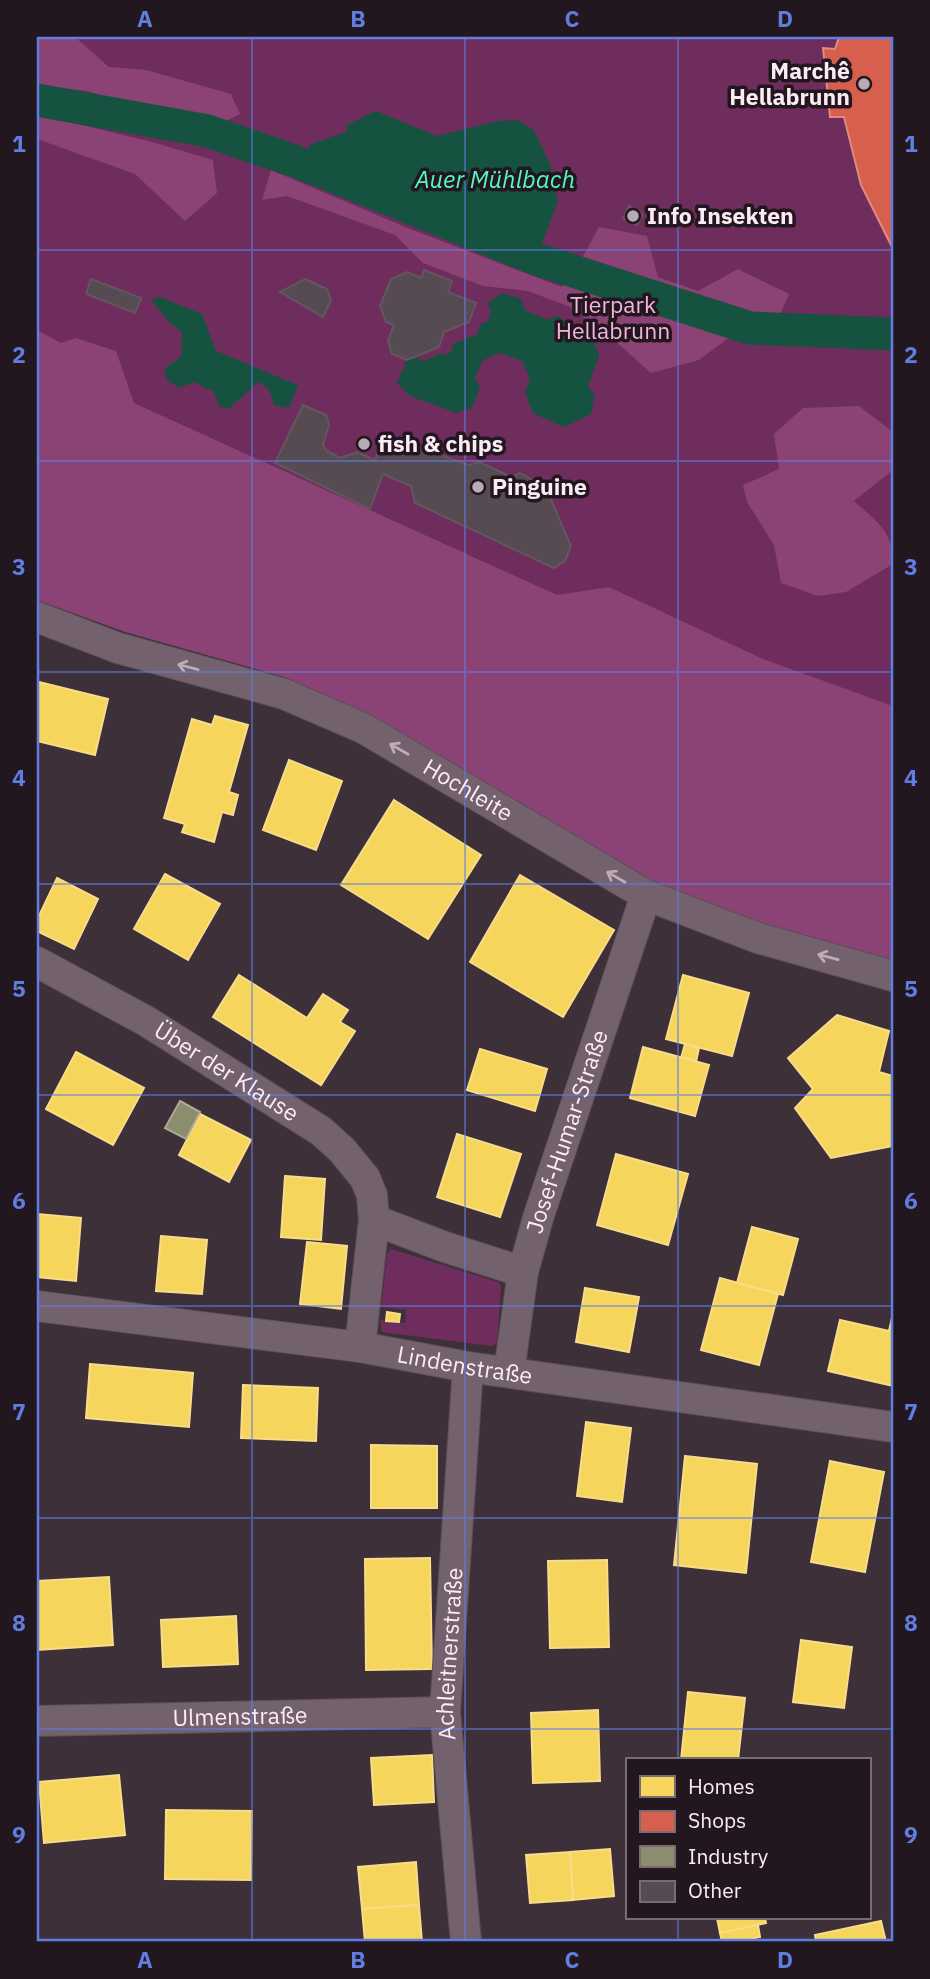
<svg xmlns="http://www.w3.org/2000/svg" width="930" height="1979" viewBox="0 0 930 1979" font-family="'IBM Plex Sans',sans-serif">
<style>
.green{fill:#6e2d5c}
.forest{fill:#8a4374}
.water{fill:#155340}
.homes{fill:#f6d55c;stroke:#f8dc8a;stroke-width:2}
.shops{fill:#d6604d;stroke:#e18a7f;stroke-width:2}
.industry{fill:#8c8c6e;stroke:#aea896;stroke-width:2}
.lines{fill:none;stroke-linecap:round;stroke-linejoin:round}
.canal{stroke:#155340;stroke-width:33}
.building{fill:#574b53;stroke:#63575f;stroke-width:2}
.minor-casing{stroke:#5b4f56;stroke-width:32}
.minor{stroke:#73616d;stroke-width:30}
.oneway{stroke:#beadb8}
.grid{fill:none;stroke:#607de1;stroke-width:2;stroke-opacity:0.55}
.poi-dot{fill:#b9aab3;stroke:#22171e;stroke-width:2.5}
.labels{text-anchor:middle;stroke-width:7;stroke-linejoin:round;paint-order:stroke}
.poi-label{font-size:23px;font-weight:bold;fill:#fcebf5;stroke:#22171e;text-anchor:start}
.park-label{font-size:23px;fill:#f4b2dd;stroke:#22171e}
.street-label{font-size:23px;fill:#fcebf5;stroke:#22171e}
.water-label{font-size:24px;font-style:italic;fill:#51f8c1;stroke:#22171e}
.neatline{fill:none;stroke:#607de1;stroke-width:2.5}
.grid-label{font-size:23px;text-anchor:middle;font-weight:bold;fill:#607de1}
</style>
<rect width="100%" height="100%" fill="#3d3039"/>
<g class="green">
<path d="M37 37H893V758L37 359Z"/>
<path d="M391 1249 498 1282 501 1286 497 1342 492 1346 382 1332 380 1320 405 1323 406 1310 381 1307 387 1254Z"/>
</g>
<g class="forest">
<path d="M37 37H75L109 67 146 70 231 94 240 114 224 122 153 110 87 91 37 85Z"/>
<path d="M37 114 152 142 213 160 217 193 185 221 135 174 37 139Z"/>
<path d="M271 170 410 229 562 287 580 262 599 227 647 236 658 277 698 291 738 269 789 294 779 317 735 333 699 360 651 373 615 341 570 307 528 291 483 286 423 263 395 235 287 196 262 200Z"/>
<path d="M37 330 61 343 76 338 116 351 134 403 557 595 609 587 763 659 893 706V967L658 891 414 741 344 703 284 677 125 632 37 600Z"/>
<path d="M859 406 893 432V470L854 501C877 522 893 530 893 564L846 592 818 596 781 583 774 545 747 502 743 485 779 469 774 434 803 408Z"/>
</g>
<g class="water">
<path d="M376 111 437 136 498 121 517 120 534 130 550 164 558 201 536 259 303 164 311 144 346 132 347 125Z"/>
<path d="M502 293 520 298 526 311 548 320 556 316 591 332 599 356 588 387 595 395 591 414 564 427 533 413 525 392 530 379 522 361 500 353 483 360 475 377 480 387 472 408 456 413 410 396 397 383 407 360 414 357 424 361 441 353 446 355 451 352 453 344 477 334 481 324 488 321 491 312 488 303Z"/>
<path d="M160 297 202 314 216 351 298 385 289 408 274 405 269 389 258 382 229 409 219 406 214 392 194 382 179 388 167 380 164 369 181 357 182 332 169 322 151 300Z"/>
</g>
<g class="homes">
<path d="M39 682 108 699 95 755 37 741V693Z"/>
<path d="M215 716 248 725 229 792 238 795 233 815 222 812 214 842 182 832 185 824 164 818 192 719 212 725Z"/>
<path d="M289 760 342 781 316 850 263 830Z"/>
<path d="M394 800 481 855 428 939 341 885Z"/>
<path d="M165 874 220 904 188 960 134 929Z"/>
<path d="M520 875 614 930 563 1017 470 962Z"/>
<path d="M57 878 98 899 74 949 37 931V920Z"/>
<path d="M239 975 307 1018 323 994 348 1010 340 1022 355 1031 321 1085 213 1017Z"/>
<path d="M683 975 749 993 732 1056 666 1039Z"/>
<path d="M837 1015 889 1031 879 1072 893 1076V1146L831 1158 795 1108 813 1089 788 1058Z"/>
<path d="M685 1044 699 1048 696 1062 681 1058Z"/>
<path d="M643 1047 709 1065 695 1116 630 1098Z"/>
<path d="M480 1049 547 1069 535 1111 467 1090Z"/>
<path d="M76 1052 144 1088 113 1145 46 1109Z"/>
<path d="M200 1114 251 1140 229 1182 179 1155Z"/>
<path d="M457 1134 521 1154 500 1217 437 1197Z"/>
<path d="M616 1154 688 1174 668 1245 597 1225Z"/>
<path d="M285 1176 325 1179 321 1240 281 1237Z"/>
<path d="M37 1214 81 1218 76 1281 37 1277Z"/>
<path d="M752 1227 798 1239 783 1295 737 1283Z"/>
<path d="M161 1236 207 1240 202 1294 156 1291Z"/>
<path d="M307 1242 347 1246 341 1309 300 1304Z"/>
<path d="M720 1278 778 1294 759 1365 701 1350Z"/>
<path d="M585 1288 639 1297 629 1352 576 1342Z"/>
<path d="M387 1312 400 1314 399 1322 386 1321Z"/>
<path d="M893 1313V1386L828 1371 840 1320 889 1331Z"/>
<path d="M90 1364 193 1373 189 1427 86 1418Z"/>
<path d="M243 1385 318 1388 316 1441 241 1438Z"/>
<path d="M586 1422 631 1428 622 1502 577 1496Z"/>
<path d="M371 1445 437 1446V1508H371Z"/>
<path d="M685 1456 757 1464 746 1573 674 1565Z"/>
<path d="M830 1461 884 1472 865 1572 811 1562Z"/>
<path d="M430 1558 432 1669 366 1670 365 1559Z"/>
<path d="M607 1560 609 1647 550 1648 548 1561Z"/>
<path d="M109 1577 113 1645 37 1650V1581Z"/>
<path d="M236 1616 238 1664 163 1667 161 1620Z"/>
<path d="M801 1640 852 1647 844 1708 793 1702Z"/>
<path d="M688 1692 745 1698 738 1760H681Z"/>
<path d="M598 1710 600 1781 533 1783 531 1713Z"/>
<path d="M432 1755 434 1802 374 1805 371 1758Z"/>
<path d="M119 1775 125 1835 44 1843 39 1782Z"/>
<path d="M166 1810 252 1811 251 1880 165 1879Z"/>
<path d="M610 1849 614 1896 573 1900 570 1852Z"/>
<path d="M570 1852 573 1900 530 1903 526 1855Z"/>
<path d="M416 1862 419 1905 362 1909 358 1867Z"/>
<path d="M419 1905 422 1942H365L362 1909Z"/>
<path d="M717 1918H765L766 1923 720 1933Z"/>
<path d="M881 1921 886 1942H816L815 1935Z"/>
<path d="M758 1925 760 1937 735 1942H722L720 1933Z"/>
</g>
<path class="shops" d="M839 37H893V249L861 185 844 117H830L823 48 835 49Z"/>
<path class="industry" d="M180 1101 200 1112 186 1139 165 1128Z"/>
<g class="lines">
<path class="canal" d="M37 100 208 131 303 164 536 259 750 328 893 334"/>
</g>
<g class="building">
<path d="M629 206 643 214 637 225 623 218Z"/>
<path d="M424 270 452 281 448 292 476 303 469 322 444 332 439 347 407 360 392 354 388 341 394 325 386 322 380 306 391 279 407 272 421 278Z"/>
<path d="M91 279 141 298 135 313 86 294Z"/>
<path d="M305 279 327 289 331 300 323 317 280 292Z"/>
<path d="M303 405 326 415 329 425 323 445 327 451 340 458 357 452 375 460 384 435 469 465 479 462 512 477 520 473 546 488 571 546 565 561 554 568 415 503 411 486 383 474 370 509 275 463Z"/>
</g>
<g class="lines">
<defs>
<g id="minor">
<path id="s1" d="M37 617 118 648 284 694 363 728 646 895 758 938 893 976"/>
<path id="s2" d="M37 962 146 1021 321 1131 342 1150 365 1178 372 1195 374 1220 360 1347"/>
<path d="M374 1220 445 1247 523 1272"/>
<path id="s3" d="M37 1306 360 1347 468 1367 893 1427"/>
<path id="s4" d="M509 1372 523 1272 538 1218 646 895"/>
<path id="s5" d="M37 1721 445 1712"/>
<path id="s6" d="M466 1942 445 1712 468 1367"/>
</g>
</defs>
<use href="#minor" class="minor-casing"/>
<use href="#minor" class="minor"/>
</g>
<defs><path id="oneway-shaft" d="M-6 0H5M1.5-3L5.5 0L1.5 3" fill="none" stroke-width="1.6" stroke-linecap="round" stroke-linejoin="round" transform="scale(1.75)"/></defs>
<g class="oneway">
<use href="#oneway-shaft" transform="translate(188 667) rotate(-165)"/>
<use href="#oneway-shaft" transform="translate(399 749) rotate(-150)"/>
<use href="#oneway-shaft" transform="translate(616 877) rotate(-150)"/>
<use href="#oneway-shaft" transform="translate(828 957) rotate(-165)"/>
</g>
<path class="grid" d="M252 37V1942M465 37V1942M678 37V1760M37 250H893M37 461H893M37 672H893M37 884H893M37 1095H893M37 1306H893M37 1518H893M37 1729H893M678 1918V1942"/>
<g class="poi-dot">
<circle cx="864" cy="84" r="7"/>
<circle cx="633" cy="216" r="7"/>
<circle cx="364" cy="444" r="7"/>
<circle cx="478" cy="487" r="7"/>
</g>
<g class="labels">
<g class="poi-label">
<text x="850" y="79" text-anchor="end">Marchê<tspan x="850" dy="26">Hellabrunn</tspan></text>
<text x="647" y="224">Info Insekten</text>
<text x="378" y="452">fish &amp; chips</text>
<text x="492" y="495">Pinguine</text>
</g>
<g class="park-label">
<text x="613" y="313">Tierpark<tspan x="613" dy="26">Hellabrunn</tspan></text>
</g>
<g class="street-label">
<text dy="8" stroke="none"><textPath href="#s1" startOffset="467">Hochleite</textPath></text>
<text dy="8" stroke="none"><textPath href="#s2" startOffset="219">Über der Klause</textPath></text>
<text dy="8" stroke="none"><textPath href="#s4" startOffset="248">Josef-Humar-Straße</textPath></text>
<text dy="8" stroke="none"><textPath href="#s3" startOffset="432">Lindenstraße</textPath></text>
<text dy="8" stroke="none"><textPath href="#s6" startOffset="289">Achleitnerstraße</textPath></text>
<text dy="8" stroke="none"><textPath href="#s5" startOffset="203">Ulmenstraße</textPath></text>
</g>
<g class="water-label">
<text x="495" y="188">Auer Mühlbach</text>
</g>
</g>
<rect width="930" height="1979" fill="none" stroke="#22171e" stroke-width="77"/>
<rect x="626" y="1758" width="245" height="161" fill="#22171e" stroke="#796c74" stroke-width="2"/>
<rect x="640" y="1776" width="35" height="21" fill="#f6d55c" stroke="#796c74" stroke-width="2"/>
<text x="688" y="1794" font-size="21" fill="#fcebf5">Homes</text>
<rect x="640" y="1811" width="35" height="21" fill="#d6604d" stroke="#796c74" stroke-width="2"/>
<text x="688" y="1828" font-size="21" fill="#fcebf5">Shops</text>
<rect x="640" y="1846" width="35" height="21" fill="#8c8c6e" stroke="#796c74" stroke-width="2"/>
<text x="688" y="1864" font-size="21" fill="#fcebf5">Industry</text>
<rect x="640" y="1881" width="35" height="21" fill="#574b53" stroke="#796c74" stroke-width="2"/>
<text x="688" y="1898" font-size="21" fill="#fcebf5">Other</text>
<rect x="38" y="38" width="854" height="1902" class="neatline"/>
<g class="grid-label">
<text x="145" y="27">A</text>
<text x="358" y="27">B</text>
<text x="572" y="27">C</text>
<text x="785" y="27">D</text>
<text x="19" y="152">1</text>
<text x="911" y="152">1</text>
<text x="19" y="363">2</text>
<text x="911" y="363">2</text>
<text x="19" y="575">3</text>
<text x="911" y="575">3</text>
<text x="19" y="786">4</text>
<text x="911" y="786">4</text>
<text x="19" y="997">5</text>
<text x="911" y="997">5</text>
<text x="19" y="1209">6</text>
<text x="911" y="1209">6</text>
<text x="19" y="1420">7</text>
<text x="911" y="1420">7</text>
<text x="19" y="1631">8</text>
<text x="911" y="1631">8</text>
<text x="19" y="1843">9</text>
<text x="911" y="1843">9</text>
<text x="145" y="1968">A</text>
<text x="358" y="1968">B</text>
<text x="572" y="1968">C</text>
<text x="785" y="1968">D</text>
</g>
</svg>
